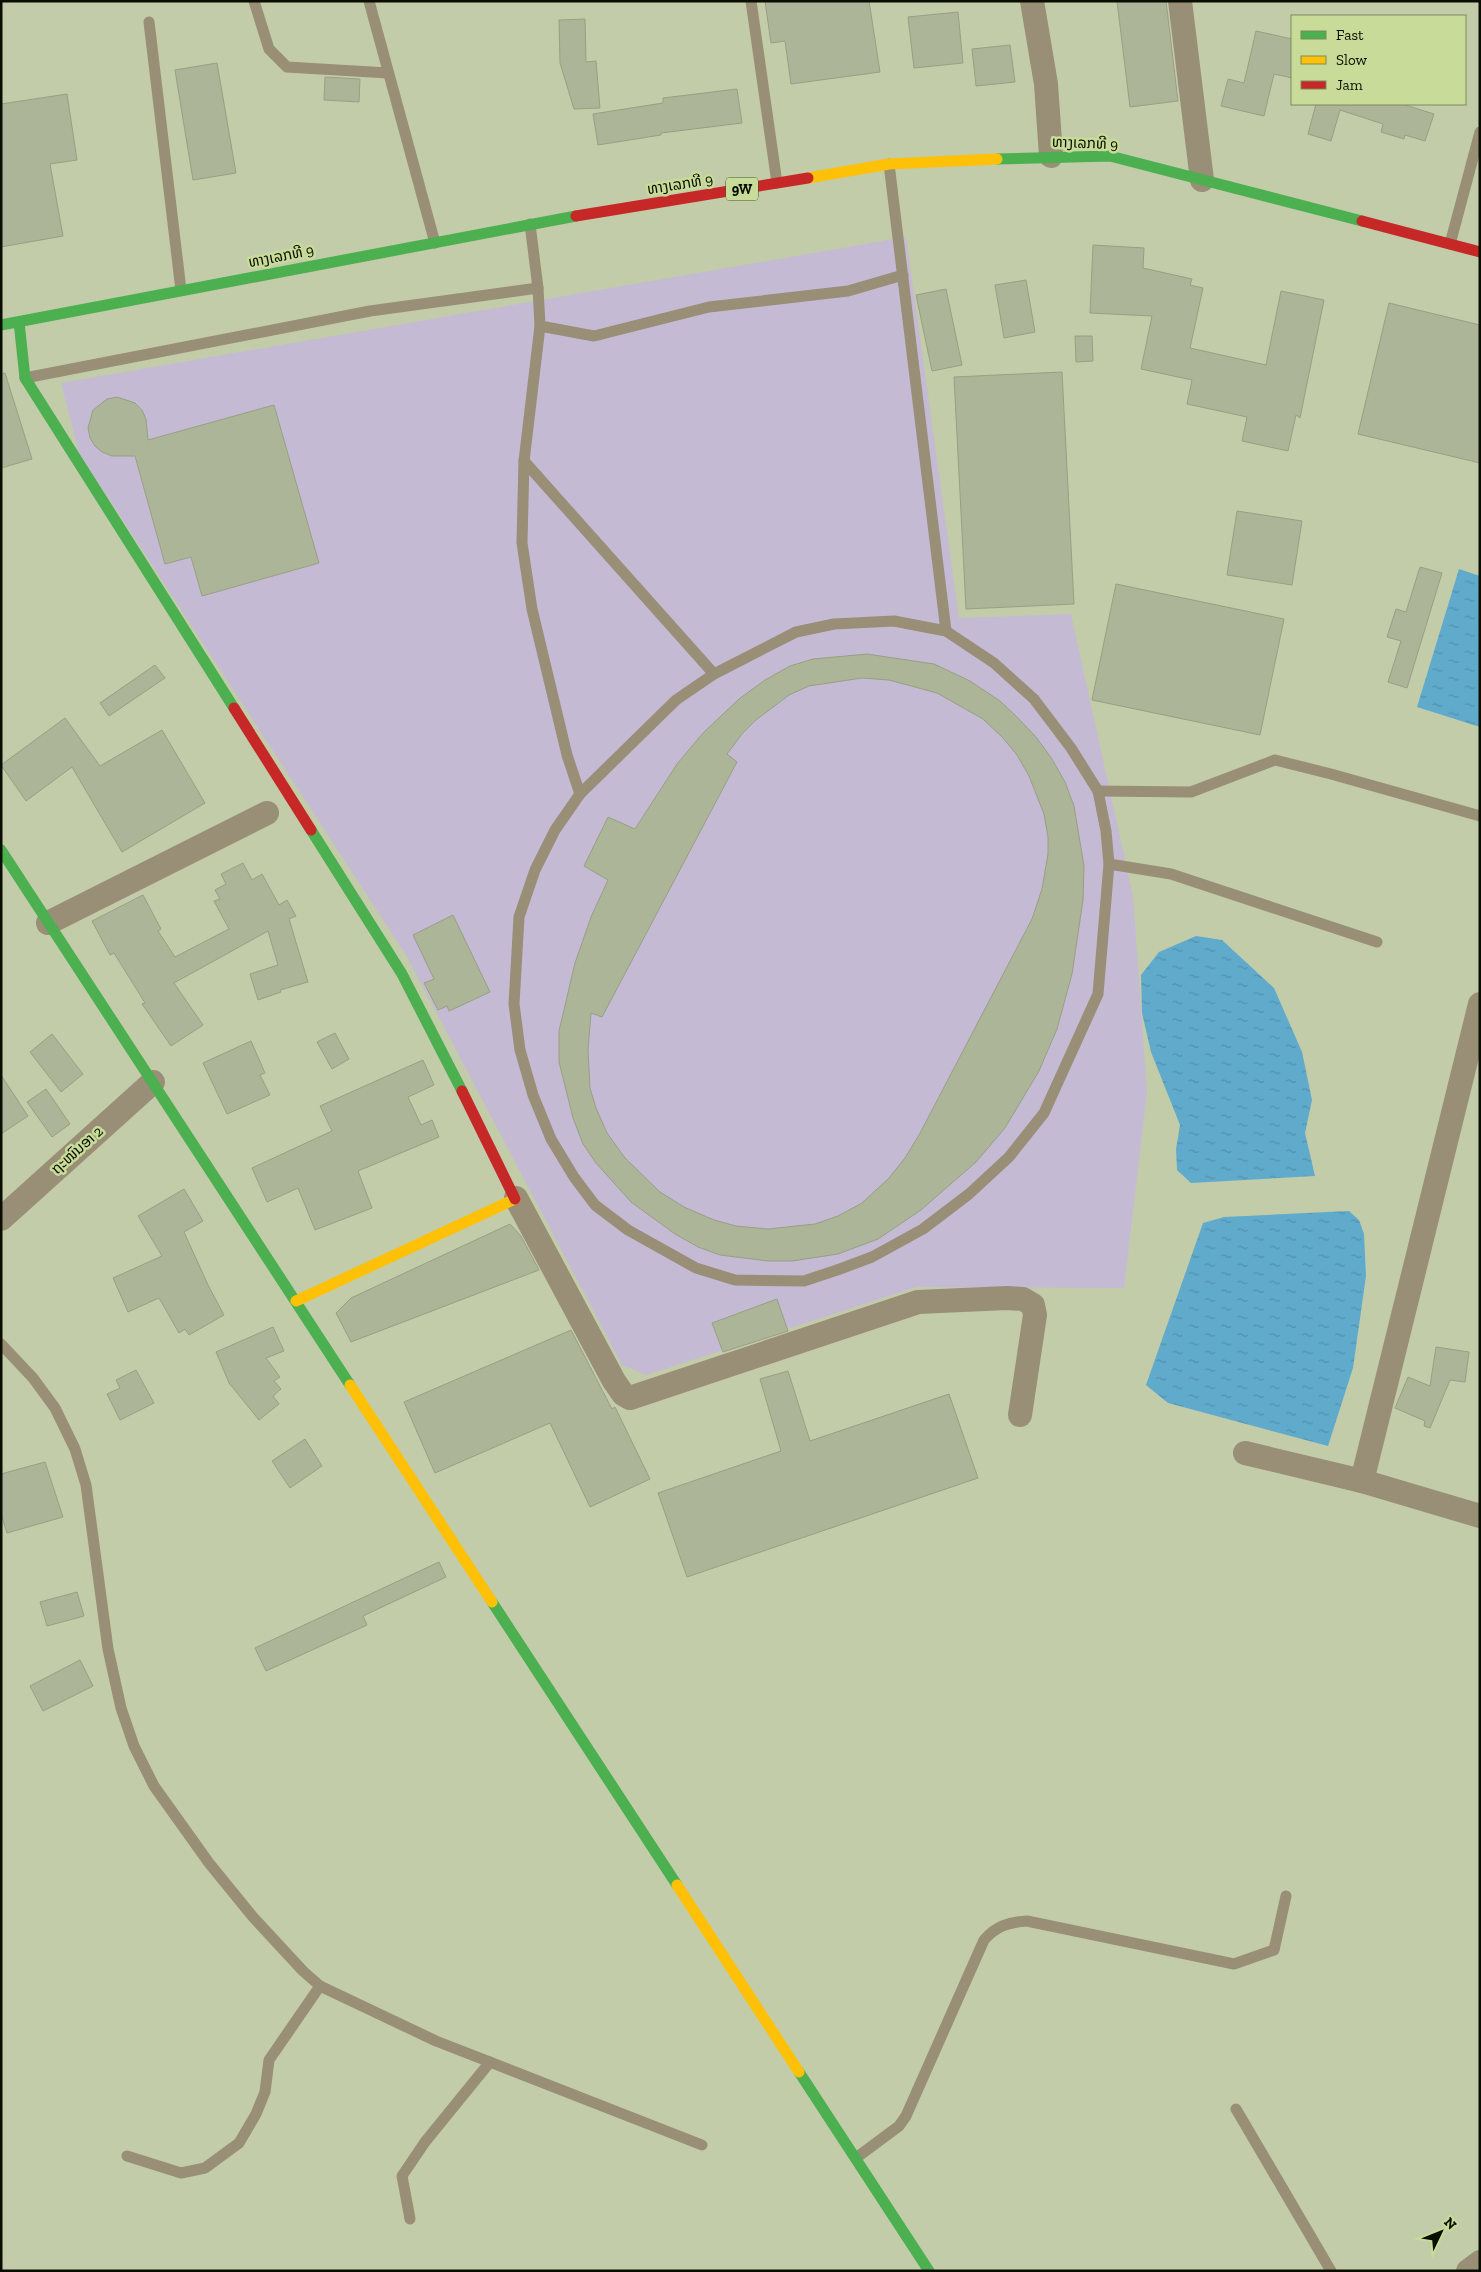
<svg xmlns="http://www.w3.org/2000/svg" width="1481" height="2272" viewBox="0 0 1481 2272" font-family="'Zilla Slab','Noto Sans Lao',serif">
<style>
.grass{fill:#c5bad4}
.water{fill:url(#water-ripples)}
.building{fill:#adb599;stroke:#989f83;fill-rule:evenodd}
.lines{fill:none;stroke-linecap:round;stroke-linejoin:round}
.lane{stroke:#998e76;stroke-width:11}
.street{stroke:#998e76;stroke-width:24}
.fast{stroke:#4caf50;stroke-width:11}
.slow{stroke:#ffc107;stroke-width:11}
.jam{stroke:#c62828;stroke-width:11}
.labels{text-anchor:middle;stroke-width:5;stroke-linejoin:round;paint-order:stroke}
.shield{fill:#c8db99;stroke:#424c2e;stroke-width:1}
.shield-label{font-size:14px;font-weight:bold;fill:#090e00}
.street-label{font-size:15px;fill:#090e00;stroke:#c8db99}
</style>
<defs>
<pattern id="water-ripples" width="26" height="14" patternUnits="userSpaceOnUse" patternTransform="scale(1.25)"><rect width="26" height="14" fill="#60aacc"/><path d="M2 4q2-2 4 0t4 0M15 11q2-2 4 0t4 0" fill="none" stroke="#5291ad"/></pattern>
</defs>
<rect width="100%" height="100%" fill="#c2cca8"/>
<path class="grass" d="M906 237 959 618 1071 614 1133 896 1147 1092 1124 1288 917 1287 646 1375 622 1365 406 955 79 453 61 383Z"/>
<g class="water">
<path d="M1459 569 1480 576V727L1417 707Z"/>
<path d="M1196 936 1222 940 1274 988 1302 1052 1312 1100 1305 1133 1315 1176 1191 1183 1177 1170 1176 1149 1180 1125 1151 1052 1142 1013 1141 975 1159 952Z"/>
<path d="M1349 1211 1359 1220 1364 1234 1366 1276 1353 1368 1328 1446 1168 1403 1146 1385 1203 1223 1224 1217Z"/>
</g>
<g class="building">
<path d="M765 1H869L880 72 791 84 785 41 771 43Z"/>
<path d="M1117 1H1166L1178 101 1130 107Z"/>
<path d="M958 12 963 63 914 68 908 17Z"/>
<path d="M585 19 586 62 596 61 600 108 574 109 560 63 559 20Z"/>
<path d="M1256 31 1292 39V78L1274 74 1264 116 1221 106 1228 79 1244 83Z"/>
<path d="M1010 45 1015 82 976 86 972 49Z"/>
<path d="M217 63 236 173 193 180 175 70Z"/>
<path d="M325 77 360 79 359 102 324 100Z"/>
<path d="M737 89 742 123 661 133V135L598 145 593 114 663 103V98Z"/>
<path d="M67 94 77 160 50 164 63 236 1 247V104Z"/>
<path d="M1316 104H1402L1434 114 1425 141 1405 135 1404 139 1381 132 1383 124 1340 110 1331 141 1308 134Z"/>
<path d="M1093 245 1144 248 1143 268 1192 279 1190 285 1203 288 1190 348 1266 365 1281 291 1324 300 1300 418 1296 415 1288 451 1242 441 1247 417 1187 404 1192 380 1141 369 1152 316 1090 313Z"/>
<path d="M1026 280 1035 332 1004 338 995 285Z"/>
<path d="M946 289 962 365 932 371 916 295Z"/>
<path d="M1389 303 1480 325V463L1358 434Z"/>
<path d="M1075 336H1092L1093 361 1076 362Z"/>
<path d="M1062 372 1074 604 966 609 954 377Z"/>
<path d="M5 373 32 459 1 468V374Z"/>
<path d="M117 397 135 403 142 410 146 419 148 440 274 405 319 563 202 596 191 557 165 564 135 456H112L102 452 95 446 90 438 88 428 93 410 107 399Z"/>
<path d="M1237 511 1302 521 1292 585 1227 575Z"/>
<path d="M1420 567 1442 573 1407 688 1388 682 1401 641 1387 637 1396 609 1406 612Z"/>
<path d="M1116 584 1284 619 1260 735 1092 700Z"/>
<path d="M867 654 934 664 970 681 1000 701 1017 717 1036 737 1052 759 1065 782 1074 806 1084 866 1083 900 1072 974 1057 1029 1039 1071 1005 1128 976 1162 921 1210 878 1239 838 1254 792 1261H768L720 1255 698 1247 675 1234 631 1202 596 1163 583 1144 573 1118 559 1062V1031L575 963 591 917 608 880 584 866 608 817 635 829 677 764 703 733 739 699 765 680 790 666 813 659ZM862 678 889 680 937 693 983 719 1003 738 1017 755 1029 776 1044 814 1048 837V854L1042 889 1032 919 919 1135 905 1158 889 1178 862 1203 838 1216 815 1224 768 1229 736 1226 714 1220 684 1207 660 1192 625 1158 607 1133 596 1108 590 1088 588 1050 591 1013 602 1017 737 762 727 754 742 734 756 720 789 695 809 686Z"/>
<path d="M155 665 165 678 109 716 100 703Z"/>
<path d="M65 718 100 766 162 730 205 803 122 852 72 767 26 801 1 765Z"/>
<path d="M243 863 252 880 262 874 279 905 287 900 296 916 289 919 308 982 280 990 281 992 258 1000 250 974 278 965 268 931 174 983 203 1025 171 1046 142 1004 145 1003 114 953 110 955 92 921 143 895 161 929 158 931 175 957 229 929 214 901 220 899 215 890 226 884 221 874Z"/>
<path d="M453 915 490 992 449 1011 447 1006 438 1010 424 983 434 979 413 935Z"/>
<path d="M335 1033 349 1059 332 1069 317 1042Z"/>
<path d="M52 1034 83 1074 61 1092 30 1052Z"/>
<path d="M251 1041 265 1073 260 1075 270 1095 227 1114 203 1063Z"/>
<path d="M423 1060 434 1085 408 1097 421 1125 432 1120 439 1137 358 1171 372 1208 315 1230 298 1188 267 1202 252 1168 332 1131 320 1106Z"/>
<path d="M1 1075 28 1116 1 1134Z"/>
<path d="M46 1089 70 1124 52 1137 27 1102Z"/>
<path d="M184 1189 203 1221 184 1232 208 1285 224 1315 189 1335 185 1329 179 1333 159 1298 128 1312 113 1278 162 1256 138 1216Z"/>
<path d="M510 1224 521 1236 539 1270 351 1342 336 1313 351 1298Z"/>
<path d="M777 1299 788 1331 723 1352 712 1323Z"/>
<path d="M273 1327 284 1351 266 1358 280 1377 274 1381 281 1389 273 1396 279 1404 259 1420 229 1383 216 1352Z"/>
<path d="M571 1330 612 1409 615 1407 650 1479 590 1507 550 1423 435 1473 404 1402Z"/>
<path d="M1436 1347 1469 1352 1465 1382 1450 1380 1430 1428 1424 1426 1425 1421 1395 1408 1408 1377 1430 1386Z"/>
<path d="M136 1370 154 1403 120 1420 107 1394 120 1388 116 1380Z"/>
<path d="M788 1371 810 1441 949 1394 978 1478 687 1577 658 1493 781 1451 760 1379Z"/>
<path d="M305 1439 322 1466 290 1488 272 1461Z"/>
<path d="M45 1462 63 1517 7 1533 1 1514V1474Z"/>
<path d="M439 1562 446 1577 363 1616 367 1625 266 1671 255 1648Z"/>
<path d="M77 1592 84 1616 47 1626 40 1602Z"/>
<path d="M80 1660 93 1686 43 1711 30 1686Z"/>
</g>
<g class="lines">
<g class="lane">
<path d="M254 1 269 49 287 67 388 73"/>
<path d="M369 1 435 243"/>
<path d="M751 1 777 183"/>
<path d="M149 22 181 290"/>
<path d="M889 164 946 631"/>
<path d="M530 224 538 288 540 326 524 461 522 543 532 609 567 755 580 794"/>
<path d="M1450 244 1480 132"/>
<path d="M540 326 594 336 709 307 848 291 903 275"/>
<path d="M25 378 370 311 538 288"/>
<path d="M524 461 714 674"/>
<path d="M894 621 946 631 994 663 1034 699 1071 748 1098 791 1106 831 1109 864 1098 994 1044 1113 1009 1157 969 1194 923 1229 872 1257 840 1269 804 1281 735 1280 696 1268 628 1230 595 1205 574 1177 551 1139 533 1095 520 1050 514 1004 519 917 535 870 555 830 580 794 676 700 714 674 796 632 834 624Z"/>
<path d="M1098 791 1191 792 1275 760 1331 774 1480 816"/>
<path d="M1109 864 1171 874 1377 942"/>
<path d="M1 1344 33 1378 55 1408 75 1449 86 1485 108 1649 121 1708 134 1746 154 1786 209 1863 253 1917 303 1971 320 1986 436 2041 702 2145"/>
<path d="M1236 2109 1331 2271"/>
<path d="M127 2156 181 2173 205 2168 239 2143 256 2114 265 2092 269 2060 320 1986"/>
<path d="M856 2158 899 2126 906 2116 984 1940C996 1926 1009 1922 1027 1921L1234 1964 1274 1950 1286 1896"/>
<path d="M410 2219 402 2176 425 2142 490 2062"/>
</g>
<g class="street">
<path d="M1032 1 1046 84 1051 156"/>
<path d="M1180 1 1202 180"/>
<path d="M48 923 267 813"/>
<path d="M516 1198 614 1381 623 1394 630 1398 918 1302 1007 1298 1023 1299 1033 1305 1035 1315 1020 1415"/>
<path d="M1 1219 153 1082"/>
<path d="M1245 1453 1362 1481 1480 1516"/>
<path d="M1362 1481 1480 1004"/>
<path d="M1468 2271 1480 2262"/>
</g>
<g class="fast">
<path d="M997 159 1110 156 1362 221"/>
<path d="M19 322 25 378 234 708"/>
<path d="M1 325 576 216"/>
<path d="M311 830 402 974 462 1091"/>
<path d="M1 850 350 1385"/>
<path d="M492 1602 677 1885"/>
<path d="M799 2072 929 2271"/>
</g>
<g class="slow">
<path d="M808 178 889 164 997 159"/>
<path d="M296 1301 515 1199"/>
<path d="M350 1385 492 1602"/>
<path d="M677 1885 799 2072"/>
</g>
<g class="jam">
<path d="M576 216 808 178"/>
<path d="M1362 221 1480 252"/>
<path d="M234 708 311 830"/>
<path d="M462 1091 515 1199"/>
</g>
</g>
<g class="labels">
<rect class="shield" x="726" y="177.5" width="32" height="23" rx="4"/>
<g class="shield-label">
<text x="742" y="194">9W</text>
</g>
<g class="street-label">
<text transform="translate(1085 143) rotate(2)" y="5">ທາງເລກທີ 9</text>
<text transform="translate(680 184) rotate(-9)" y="5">ທາງເລກທີ 9</text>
<text transform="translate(281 256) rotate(-11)" y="5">ທາງເລກທີ 9</text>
<text transform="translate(77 1150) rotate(-42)" y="5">ຖະໜົນອາ 2</text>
</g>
</g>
<rect width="1481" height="2272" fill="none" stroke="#090e00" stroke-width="5"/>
<rect x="1291" y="15" width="175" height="90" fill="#c8db99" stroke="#7c895c"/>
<rect x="1301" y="31" width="25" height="8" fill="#4caf50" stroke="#7c895c"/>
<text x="1336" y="40" font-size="15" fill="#090e00">Fast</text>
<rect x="1301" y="56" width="25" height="8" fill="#ffc107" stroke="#7c895c"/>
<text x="1336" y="65" font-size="15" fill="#090e00">Slow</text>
<rect x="1301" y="81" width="25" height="8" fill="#c62828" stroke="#7c895c"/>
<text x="1336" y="90" font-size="15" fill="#090e00">Jam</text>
<g transform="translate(1441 2232) rotate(47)" stroke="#c8db99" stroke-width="4" paint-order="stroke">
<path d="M0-4L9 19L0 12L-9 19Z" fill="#090e00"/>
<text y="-8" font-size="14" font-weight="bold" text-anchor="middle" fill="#090e00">N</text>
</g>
</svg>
